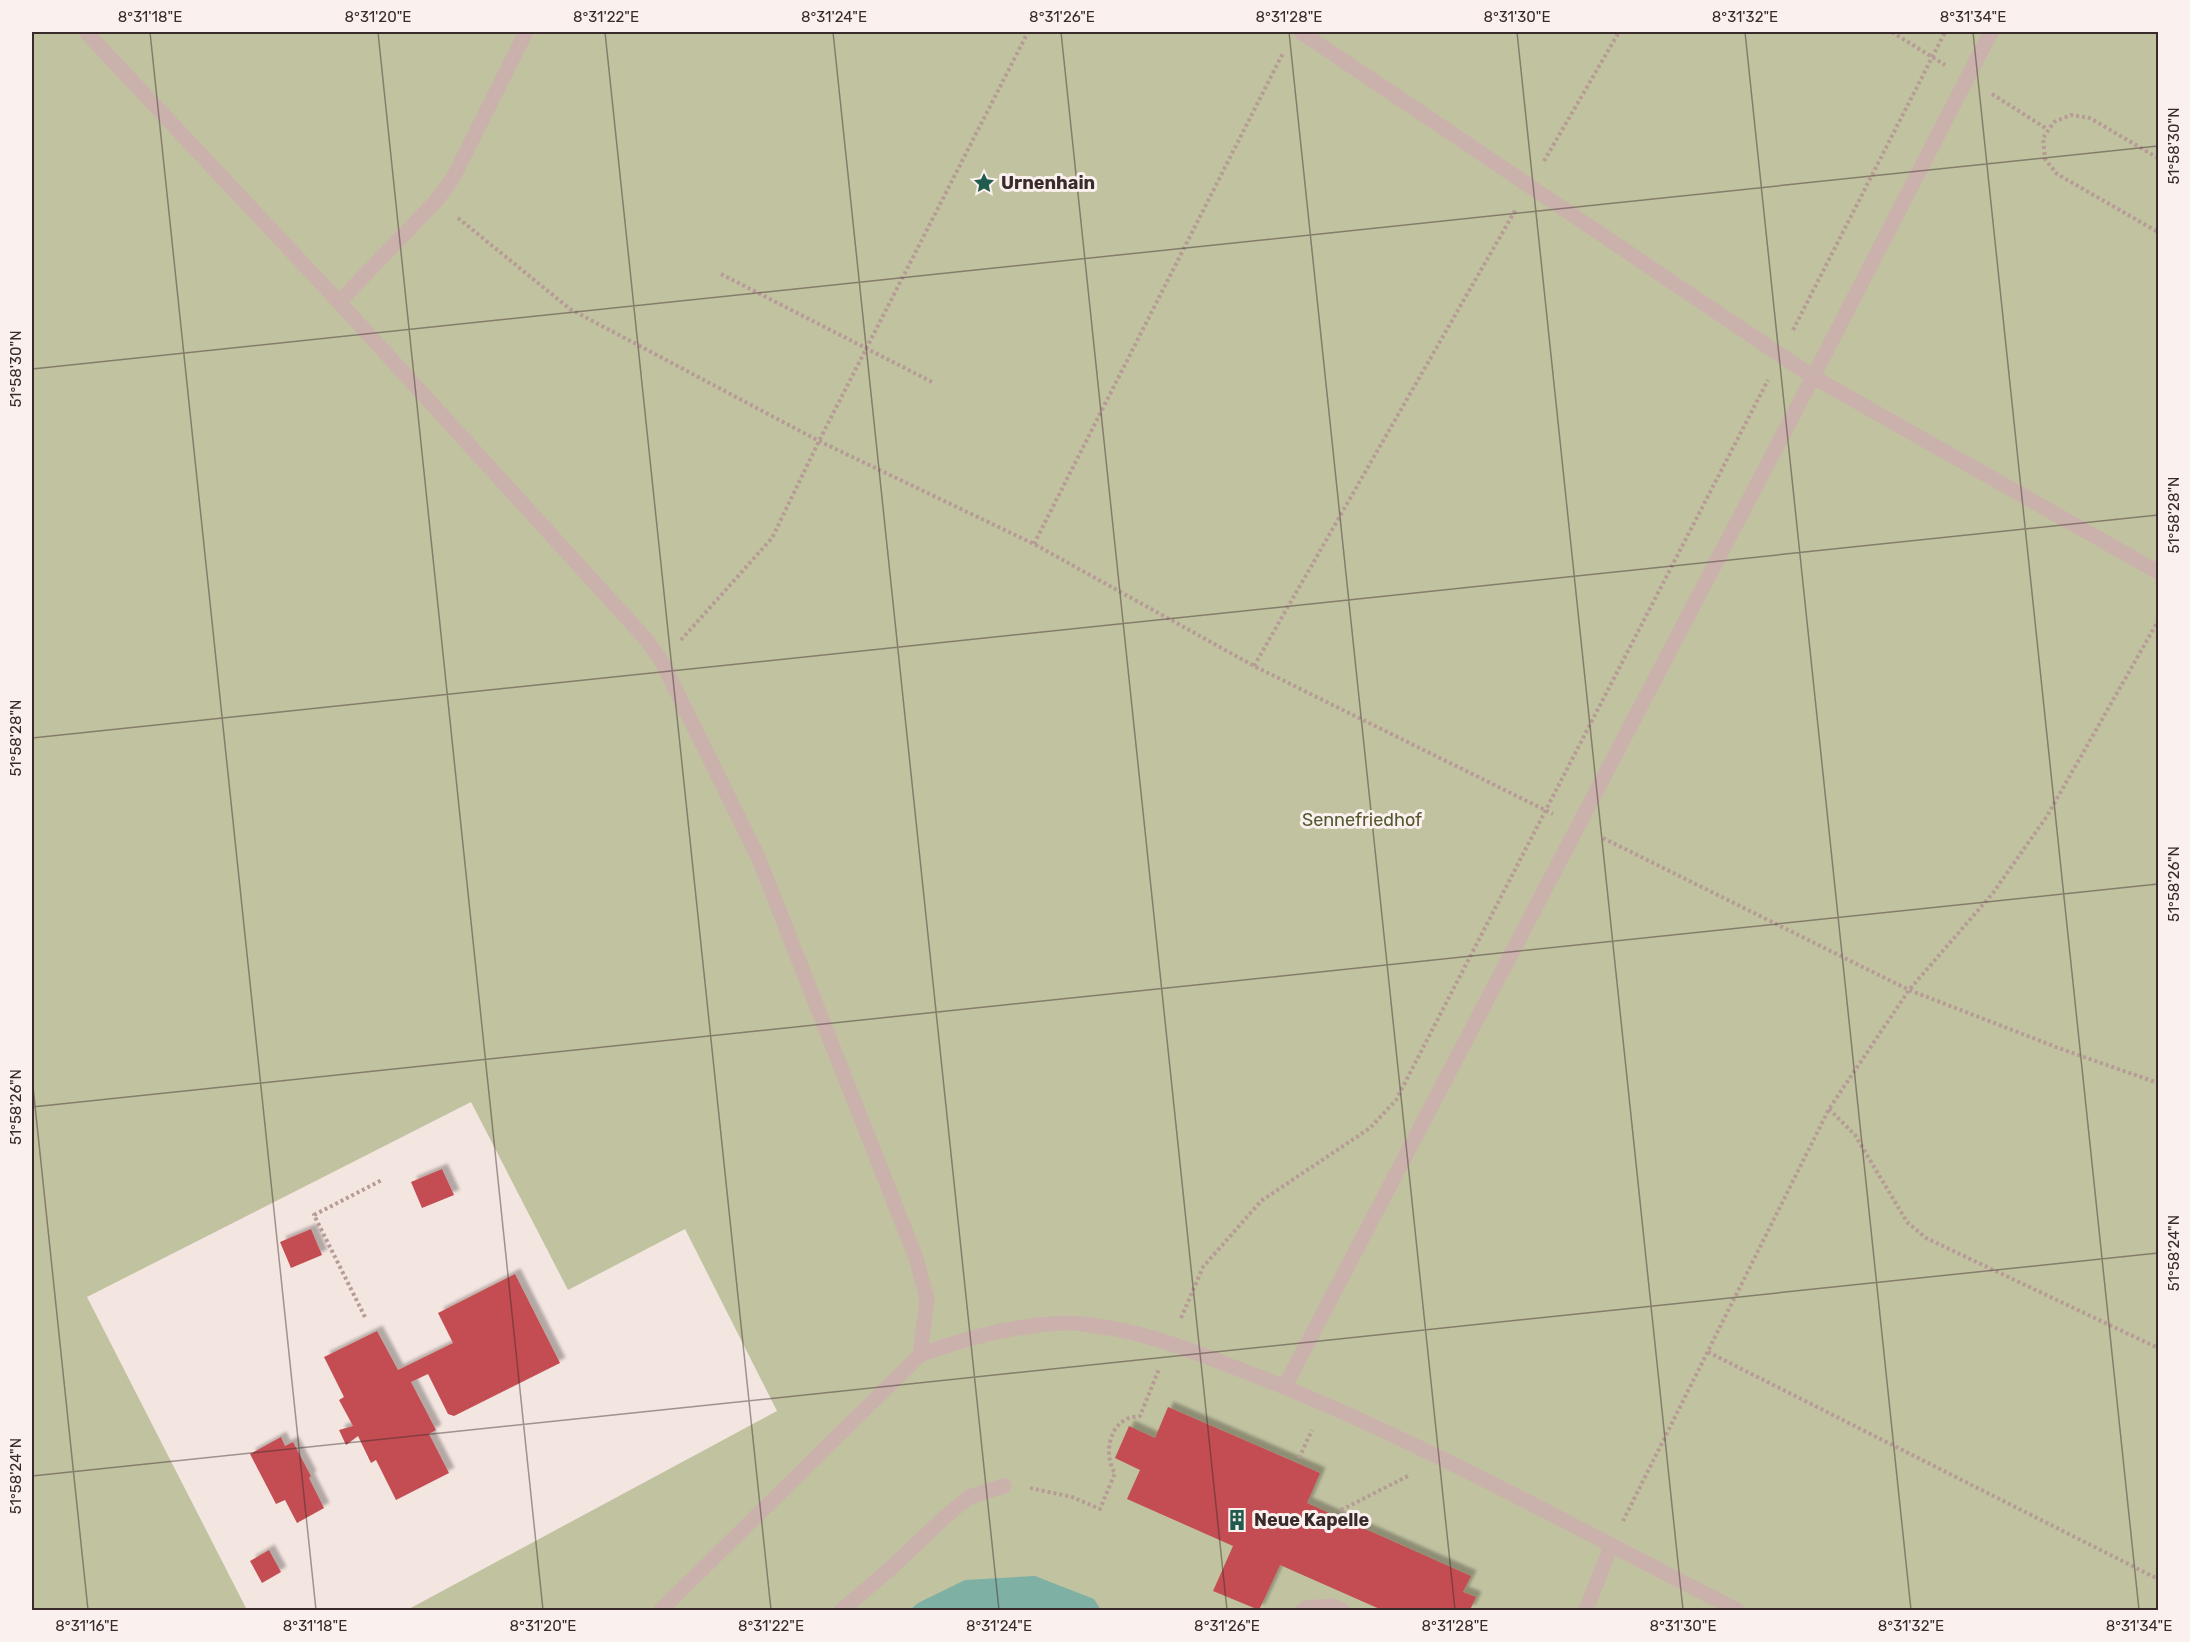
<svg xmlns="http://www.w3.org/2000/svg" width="2190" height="1642" viewBox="0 0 2190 1642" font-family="Rubik,sans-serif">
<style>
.green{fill:#c1c2a0}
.water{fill:#7fb0a4}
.building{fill:#c44d52;filter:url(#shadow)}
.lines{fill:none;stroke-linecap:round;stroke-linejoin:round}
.path{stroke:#b79b96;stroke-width:4;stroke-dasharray:3 3;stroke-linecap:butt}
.minor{stroke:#cbb1ac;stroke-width:15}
.ticks{fill:none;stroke:#392b2b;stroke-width:1.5;stroke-opacity:0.45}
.labels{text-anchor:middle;stroke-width:6;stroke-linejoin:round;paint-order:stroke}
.poi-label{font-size:18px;font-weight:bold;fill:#392b2b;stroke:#faf0ed;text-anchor:start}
.park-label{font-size:18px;fill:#54572f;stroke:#faf0ed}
.neatline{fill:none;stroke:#392b2b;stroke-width:2}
.ticks-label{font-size:15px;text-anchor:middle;fill:#392b2b}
</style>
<defs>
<filter id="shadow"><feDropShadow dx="5.5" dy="-5.5" stdDeviation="1.5" flood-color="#0004"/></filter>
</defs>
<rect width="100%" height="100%" fill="#f3e5e0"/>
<path class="green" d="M32 32H2158V1610H407L777 1411 685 1229 568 1290 471 1102 87 1297 247 1610H32Z"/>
<path class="water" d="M1035 1576 1094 1599 1101 1610H910L918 1603 965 1580Z"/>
<g class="building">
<path d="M442 1169 454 1195 422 1208 411 1182Z"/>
<path d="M311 1229 322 1255 291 1268 280 1242Z"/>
<path d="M515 1274 560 1363 454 1416 448 1414 428 1374 411 1382 436 1430 429 1434 449 1473 396 1500 376 1460 371 1463 358 1436 346 1445 339 1430 353 1426 339 1400 344 1397 324 1357 377 1331 398 1370 453 1343 438 1313Z"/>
<path d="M1168 1407 1320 1473 1307 1503 1471 1576 1463 1592 1476 1597 1470 1610H1382L1280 1565 1259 1610 1213 1591 1233 1546 1127 1499 1140 1470 1115 1458 1129 1426 1155 1438Z"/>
<path d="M281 1437 285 1446 293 1442 311 1476 309 1478 324 1508 297 1523 285 1500 276 1504 250 1454Z"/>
<path d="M269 1550 281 1572 262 1583 250 1561Z"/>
</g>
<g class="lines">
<g class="path">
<path d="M1892 32 1945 65"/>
<path d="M1992 94 2047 129"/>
<path d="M2158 158 2090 118 2071 115 2054 122 2043 138 2045 159 2057 174 2158 232"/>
<path d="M1544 161 1619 32"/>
<path d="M458 218 570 309 819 441 1034 544 1254 666 1553 814"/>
<path d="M721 274 932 382"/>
<path d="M1793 330 1945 32"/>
<path d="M1034 544 1283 53"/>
<path d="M681 640 772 538 819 441 1028 32"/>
<path d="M1254 666 1516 209"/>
<path d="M1603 838 1909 990 2056 1047 2158 1083"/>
<path d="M1829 1109 1855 1135 1907 1222 1926 1238 2158 1348"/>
<path d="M365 1317 314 1215 382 1180"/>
<path d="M1181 1318 1203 1267 1261 1201 1370 1128 1396 1100 1768 380"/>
<path d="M1708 1352 2158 1579"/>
<path d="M1299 1458 1312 1430"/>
<path d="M1030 1488 1072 1497 1100 1509 1115 1473C1105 1458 1107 1430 1125 1420 1129 1417 1135 1417 1140 1416L1159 1369"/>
<path d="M1341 1510 1410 1475"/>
<path d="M1623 1521 1829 1109 1909 990 1993 893 2047 816 2158 621"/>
</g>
<g class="minor">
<path d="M86 32 339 302 645 638 662 662 758 857 916 1258 927 1299 920 1355"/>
<path d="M1301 32 1813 377 2158 572"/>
<path d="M339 302 436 201 453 178 526 32"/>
<path d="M1285 1386 1813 377 1991 32"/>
<path d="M661 1610 920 1355C968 1337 1019 1324 1070 1323 1079 1323 1088 1325 1097 1326 1144 1332 1187 1349 1231 1366 1406 1432 1571 1526 1737 1610"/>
<path d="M842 1610 891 1568 944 1518 969 1497 1004 1486"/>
<path d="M1303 1610 1306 1608 1332 1606 1342 1610"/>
<path d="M1586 1610 1611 1546"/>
</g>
</g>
<path class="ticks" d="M150 32 316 1610M378 32 543 1610M605 32 771 1610M833 32 999 1610M1061 32 1227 1610M1289 32 1455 1610M1517 32 1683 1610M1745 32 1911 1610M1973 32 2139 1610M32 369 2158 146M32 738 2158 515M32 1077 88 1610M32 1107 2158 884M32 1476 2158 1253"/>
<defs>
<symbol id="sight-bare" viewBox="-9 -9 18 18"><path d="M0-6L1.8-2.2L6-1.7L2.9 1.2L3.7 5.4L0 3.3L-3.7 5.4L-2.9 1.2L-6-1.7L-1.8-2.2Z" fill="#205b4e" stroke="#faf0ed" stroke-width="2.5" paint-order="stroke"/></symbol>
<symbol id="building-bare" viewBox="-9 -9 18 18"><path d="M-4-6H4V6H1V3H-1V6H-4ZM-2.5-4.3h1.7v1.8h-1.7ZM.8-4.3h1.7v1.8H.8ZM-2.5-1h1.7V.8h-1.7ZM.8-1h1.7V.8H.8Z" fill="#205b4e" stroke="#faf0ed" stroke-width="2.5" paint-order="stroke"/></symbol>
</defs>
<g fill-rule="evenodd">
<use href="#sight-bare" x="969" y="168" width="30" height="30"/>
<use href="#building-bare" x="1222" y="1505" width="30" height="30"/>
</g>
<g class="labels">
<g class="poi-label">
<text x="1001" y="189">Urnenhain</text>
<text x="1254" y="1526">Neue Kapelle</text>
</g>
<g class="park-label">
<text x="1362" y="826">Sennefriedhof</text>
</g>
</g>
<rect width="2190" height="1642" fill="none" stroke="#faf0ed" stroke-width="66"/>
<rect x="33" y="33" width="2124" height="1576" class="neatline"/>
<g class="ticks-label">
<text x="150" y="22">8°31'18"E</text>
<text x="378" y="22">8°31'20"E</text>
<text x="606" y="22">8°31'22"E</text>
<text x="834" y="22">8°31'24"E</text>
<text x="1062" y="22">8°31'26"E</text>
<text x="1289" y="22">8°31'28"E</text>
<text x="1517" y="22">8°31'30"E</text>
<text x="1745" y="22">8°31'32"E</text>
<text x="1973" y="22">8°31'34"E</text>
<text transform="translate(2174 146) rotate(-90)" y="5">51°58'30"N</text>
<text transform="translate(16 369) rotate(-90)" y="5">51°58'30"N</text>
<text transform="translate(2174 515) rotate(-90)" y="5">51°58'28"N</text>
<text transform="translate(16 738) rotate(-90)" y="5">51°58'28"N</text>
<text transform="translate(2174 884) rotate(-90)" y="5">51°58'26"N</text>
<text transform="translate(16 1107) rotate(-90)" y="5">51°58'26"N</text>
<text transform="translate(2174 1253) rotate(-90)" y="5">51°58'24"N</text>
<text transform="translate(16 1476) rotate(-90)" y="5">51°58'24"N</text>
<text x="87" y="1631">8°31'16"E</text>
<text x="315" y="1631">8°31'18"E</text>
<text x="543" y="1631">8°31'20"E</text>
<text x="771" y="1631">8°31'22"E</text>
<text x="999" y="1631">8°31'24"E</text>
<text x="1227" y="1631">8°31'26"E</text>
<text x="1455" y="1631">8°31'28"E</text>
<text x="1683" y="1631">8°31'30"E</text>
<text x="1911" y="1631">8°31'32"E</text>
<text x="2139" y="1631">8°31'34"E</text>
</g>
</svg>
